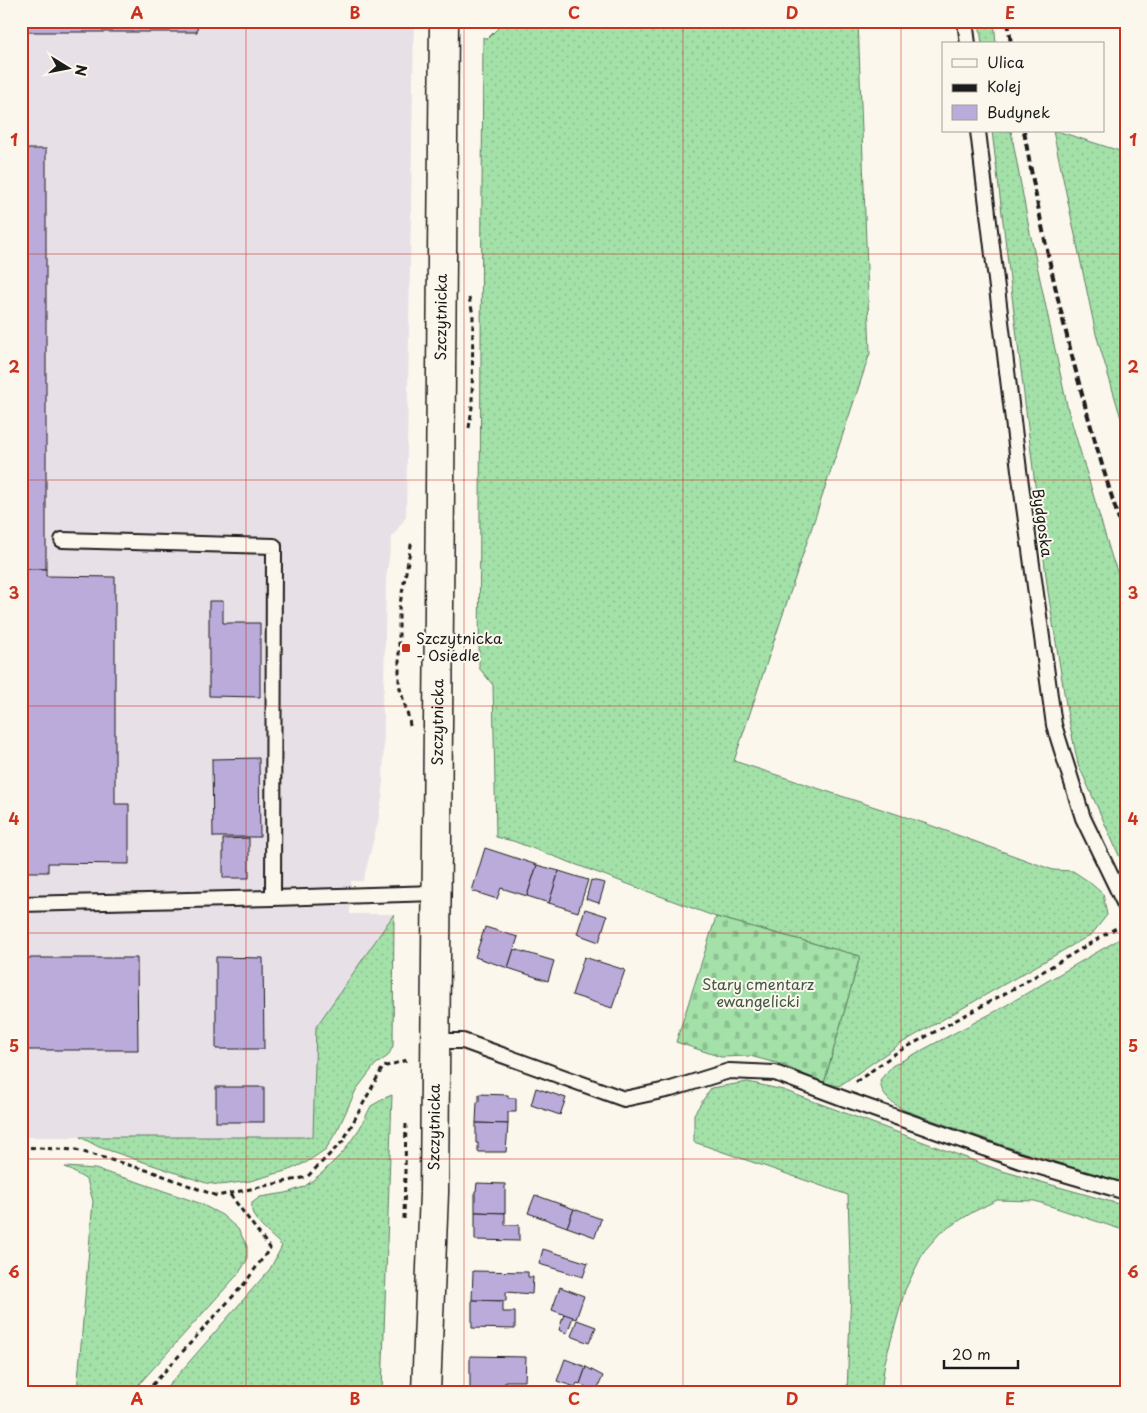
<svg xmlns="http://www.w3.org/2000/svg" width="1147" height="1413" viewBox="0 0 1147 1413" font-family="'Playpen Sans',sans-serif">
<style>
.built{fill:#e8e0e7}
.grass{fill:url(#grass-dots);stroke:#607e62}
.cemetery{fill:url(#cemetery-stones);stroke:#607e62}
.building{fill:#bbabdb;stroke:#1c1c1c}
.lines{fill:none;stroke-linecap:round;stroke-linejoin:round}
.lane-casing{stroke:#1c1c1c;stroke-width:18}
.secondary-casing{stroke:#1c1c1c;stroke-width:31}
.path{stroke:#1c1c1c;stroke-width:3;stroke-dasharray:5 4;stroke-linecap:butt}
.lane{stroke:#fbf7ec;stroke-width:14}
.secondary{stroke:#fbf7ec;stroke-width:28}
.rail{stroke:#1c1c1c;stroke-width:4;stroke-dasharray:8 4;stroke-linecap:butt}
.grid{fill:none;stroke:#c8321e;stroke-width:1;stroke-opacity:0.55}
.poi-dot{fill:#c8321e;stroke:#fbf7ec;stroke-width:2}
.labels{text-anchor:middle;stroke-width:4;stroke-linejoin:round;paint-order:stroke}
.street-label{font-size:15px;fill:#1c1c1c;stroke:#fbf7ec}
.poi-label{font-size:15px;fill:#1c1c1c;stroke:#fbf7ec;text-anchor:start}
.park-label{font-size:15px;fill:#445746;stroke:#fbf7ec}
.neatline{fill:none;stroke:#c8321e;stroke-width:2}
.grid-label{font-size:16px;text-anchor:middle;font-weight:bold;fill:#c8321e}
</style>
<defs>
<pattern id="grass-dots" width="8" height="8" patternUnits="userSpaceOnUse" patternTransform="scale(1.25)"><rect width="8" height="8" fill="#a3e1a9"/><path d="M2 2h.1M6 6h.1" fill="none" stroke="#8cc091" stroke-width="1.8" stroke-linecap="round"/></pattern>
<pattern id="cemetery-stones" width="16" height="16" patternUnits="userSpaceOnUse" patternTransform="scale(1.25)"><rect width="16" height="16" fill="#a3e1a9"/><path d="M2 7V4a2 2 0 0 1 4 0v3zM10 15v-3a2 2 0 0 1 4 0v3z" fill="#8cc091"/></pattern>
</defs>
<rect width="100%" height="100%" fill="#fbf7ec"/>
<filter id="ink" filterUnits="userSpaceOnUse"><feTurbulence type="fractalNoise" baseFrequency=".02" numOctaves="2"/><feDisplacementMap in="SourceGraphic" scale="10" xChannelSelector="R" yChannelSelector="G"/><feConvolveMatrix kernelMatrix="1 2 1 2 8 2 1 2 1" color-interpolation-filters="sRGB"/></filter>
<g filter="url(#ink)">
<path class="built" d="M21 21H414L406 517 392 537 386 579 384 688 382 702V708L384 715 383 792 378 822 363 881H351L350 914H394L316 1027 313 1137H21Z"/>
<g class="grass">
<path d="M505 21H858L870 353 734 761 927 824 1053 870 1073 871 1088 881 1103 894 1107 915 1092 934 900 1044 839 1086 824 1083 860 956 716 917 513 841 496 837 493 685 479 668 483 37 487 39Z"/>
<path d="M979 21H994L996 44H982Z"/>
<path d="M992 131H1011L1029 228 1068 410 1112 558 1126 594V871L1078 764 1067 711 1048 592Z"/>
<path d="M1053 131H1057L1126 153V435L1096 334Z"/>
<path d="M394 914 393 1046 388 1056 375 1065 356 1090 339 1127 326 1149 307 1162 289 1170 250 1181 220 1185 206 1183 99 1147 80 1137H313L316 1027Z"/>
<path d="M1123 937 1126 941V1183L1028 1154 904 1110C890 1101 882 1098 880 1080L892 1066 998 1010Z"/>
<path d="M748 1082 783 1090 999 1170 1126 1206V1231L1035 1201 997 1200 973 1212 941 1232 924 1251 905 1290 885 1362 881 1392H847L851 1290 848 1195 694 1142V1114L711 1088Z"/>
<path d="M392 1095 382 1392H163L270 1269 282 1246C273 1236 255 1224 252 1211 251 1208 252 1205 252 1203L260 1197 286 1193 304 1187 322 1173 343 1152 360 1128 371 1106 387 1097Z"/>
<path d="M65 1167 95 1169 135 1181 199 1203 222 1215 238 1229 247 1246V1260L239 1273 132 1392H77L93 1201 87 1180Z"/>
</g>
<path class="cemetery" d="M716 917 860 956 824 1083 780 1064 750 1056 721 1057 676 1042Z"/>
<g class="building">
<path d="M21 21H198L197 32H21Z"/>
<rect x="21" y="149" width="25" height="420"/>
<path d="M21 569H46V576L115 577V804H129V864L48 863V872H21Z"/>
<path d="M209 601H223V623H260V697L209 696Z"/>
<path d="M259 758 260 837H213L212 759Z"/>
<path d="M249 838V878H223V839Z"/>
<path d="M485 848 537 865 527 896 501 888 497 899 472 891Z"/>
<path d="M537 865 559 871 549 903 527 896Z"/>
<path d="M559 871 588 880 578 912 549 903Z"/>
<path d="M591 880 605 883 599 903 586 899Z"/>
<path d="M585 909 607 916 599 942 577 934Z"/>
<path d="M485 927 518 937 508 968 475 957Z"/>
<path d="M514 949 554 961 548 981 508 968Z"/>
<path d="M216 957 263 958 264 1049H216Z"/>
<path d="M584 957 625 970 612 1008 572 995Z"/>
<path d="M21 958H137L138 1050H21Z"/>
<rect x="216" y="1087" width="48" height="35"/>
<path d="M536 1088 566 1098 560 1115 531 1105Z"/>
<path d="M479 1094 508 1095V1098H516V1112H508V1124L476 1123 477 1102H479Z"/>
<path d="M476 1123 508 1124 506 1152H478V1143H476Z"/>
<path d="M477 1183 505 1184V1213L475 1212V1191H476Z"/>
<path d="M535 1195 574 1209 567 1227 528 1213Z"/>
<path d="M574 1209 601 1219 595 1237 567 1227Z"/>
<path d="M475 1212 505 1213V1225H519V1241L475 1240Z"/>
<path d="M543 1249 588 1263 583 1277 539 1264Z"/>
<path d="M473 1271 528 1272V1277H533L532 1294 506 1292V1301L472 1300Z"/>
<path d="M560 1287 584 1296 576 1319 552 1310Z"/>
<path d="M472 1300 503 1301V1312H515V1329L472 1328Z"/>
<path d="M564 1314 573 1317 567 1333 559 1330Z"/>
<path d="M577 1320 596 1327 589 1343 571 1336Z"/>
<path d="M470 1356 526 1357 525 1381H505V1390L470 1389Z"/>
<path d="M565 1359 586 1367 580 1384 577 1383 575 1387 557 1381Z"/>
<path d="M586 1367 603 1376 596 1392 580 1384Z"/>
<path d="M470 1389 505 1390V1392H470Z"/>
</g>
<g class="lines">
<defs>
<g id="lane">
<path d="M965 21 968 44"/>
<path d="M978 131 1019 470 1054 725 1083 818 1126 907"/>
<path d="M62 540 274 546 273 898 436 893"/>
<path d="M21 904 273 898"/>
<path d="M435 1041H463L624 1099 671 1089 729 1071 775 1073 845 1099 1020 1161 1126 1192"/>
</g>
<g id="secondary">
<path id="s1" d="M426 1392 434 1193 444 21"/>
</g>
</defs>
<use href="#lane" class="lane-casing"/>
<use href="#secondary" class="secondary-casing"/>
<g class="path">
<path d="M469 428 472 407 473 314 469 298"/>
<path d="M410 726 409 719 399 685V609L412 540"/>
<path d="M856 1082 896 1053 1022 984 1121 925"/>
<path d="M21 1147 76 1150 153 1172 217 1196 307 1177 343 1141 383 1067 407 1060"/>
<path d="M404 1219 406 1122"/>
<path d="M146 1392 245 1283 270 1248 229 1193"/>
</g>
<use href="#lane" class="lane"/>
<use href="#secondary" class="secondary"/>
<g class="rail">
<path d="M1008 21 1011 44"/>
<path d="M1024 131C1048 270 1082 408 1126 541"/>
</g>
</g>
</g>
<path class="grid" d="M246 21V1392M464 21V1392M683 21V1392M901 21V1392M21 254H1126M21 480H1126M21 706H1126M21 933H1126M21 1159H1126"/>
<rect class="poi-dot" x="401" y="643" width="10" height="10" rx="2.5"/>
<g class="labels">
<g class="street-label">
<text dy="5" stroke="none"><textPath href="#s1" startOffset="1075">Szczytnicka</textPath></text>
<text transform="translate(1042 523) rotate(82)" y="5">Bydgoska</text>
<text dy="5" stroke="none"><textPath href="#s1" startOffset="670">Szczytnicka</textPath></text>
<text dy="5" stroke="none"><textPath href="#s1" startOffset="265">Szczytnicka</textPath></text>
</g>
<g class="poi-label">
<text x="416" y="644">Szczytnicka<tspan x="416" dy="17">- Osiedle</tspan></text>
</g>
<g class="park-label">
<text x="758" y="990">Stary cmentarz<tspan x="758" dy="17">ewangelicki</tspan></text>
</g>
</g>
<rect width="1147" height="1413" fill="none" stroke="#fbf7ec" stroke-width="55"/>
<rect x="942" y="42" width="162" height="90" fill="#fbf7ec" stroke="#a29f99"/>
<rect x="952" y="59" width="25" height="8" fill="#fbf7ec" stroke="#a29f99"/>
<text x="987" y="68" font-size="15" fill="#1c1c1c">Ulica</text>
<rect x="952" y="84" width="25" height="8" fill="#1c1c1c" stroke="#a29f99"/>
<text x="987" y="92" font-size="15" fill="#1c1c1c">Kolej</text>
<rect x="952" y="105" width="25" height="15" fill="#bbabdb" stroke="#a29f99"/>
<text x="987" y="118" font-size="15" fill="#1c1c1c">Budynek</text>
<g transform="translate(68 68) rotate(100)" stroke="#fbf7ec" stroke-width="4" paint-order="stroke">
<path d="M0-4L9 19L0 12L-9 19Z" fill="#1c1c1c"/>
<text y="-8" font-size="14" font-weight="bold" text-anchor="middle" fill="#1c1c1c">N</text>
</g>
<path d="M944 1360v8h74v-8" fill="none" stroke="#1c1c1c" stroke-width="2.5"/>
<text x="952" y="1360" font-size="15" fill="#1c1c1c" stroke="#fbf7ec" stroke-width="4" paint-order="stroke">20 m</text>
<rect x="28" y="28" width="1092" height="1358" class="neatline"/>
<g class="grid-label">
<text x="137" y="19">A</text>
<text x="355" y="19">B</text>
<text x="574" y="19">C</text>
<text x="792" y="19">D</text>
<text x="1010" y="19">E</text>
<text x="14" y="146">1</text>
<text x="1133" y="146">1</text>
<text x="14" y="373">2</text>
<text x="1133" y="373">2</text>
<text x="14" y="599">3</text>
<text x="1133" y="599">3</text>
<text x="14" y="825">4</text>
<text x="1133" y="825">4</text>
<text x="14" y="1052">5</text>
<text x="1133" y="1052">5</text>
<text x="14" y="1278">6</text>
<text x="1133" y="1278">6</text>
<text x="137" y="1405">A</text>
<text x="355" y="1405">B</text>
<text x="574" y="1405">C</text>
<text x="792" y="1405">D</text>
<text x="1010" y="1405">E</text>
</g>
</svg>
